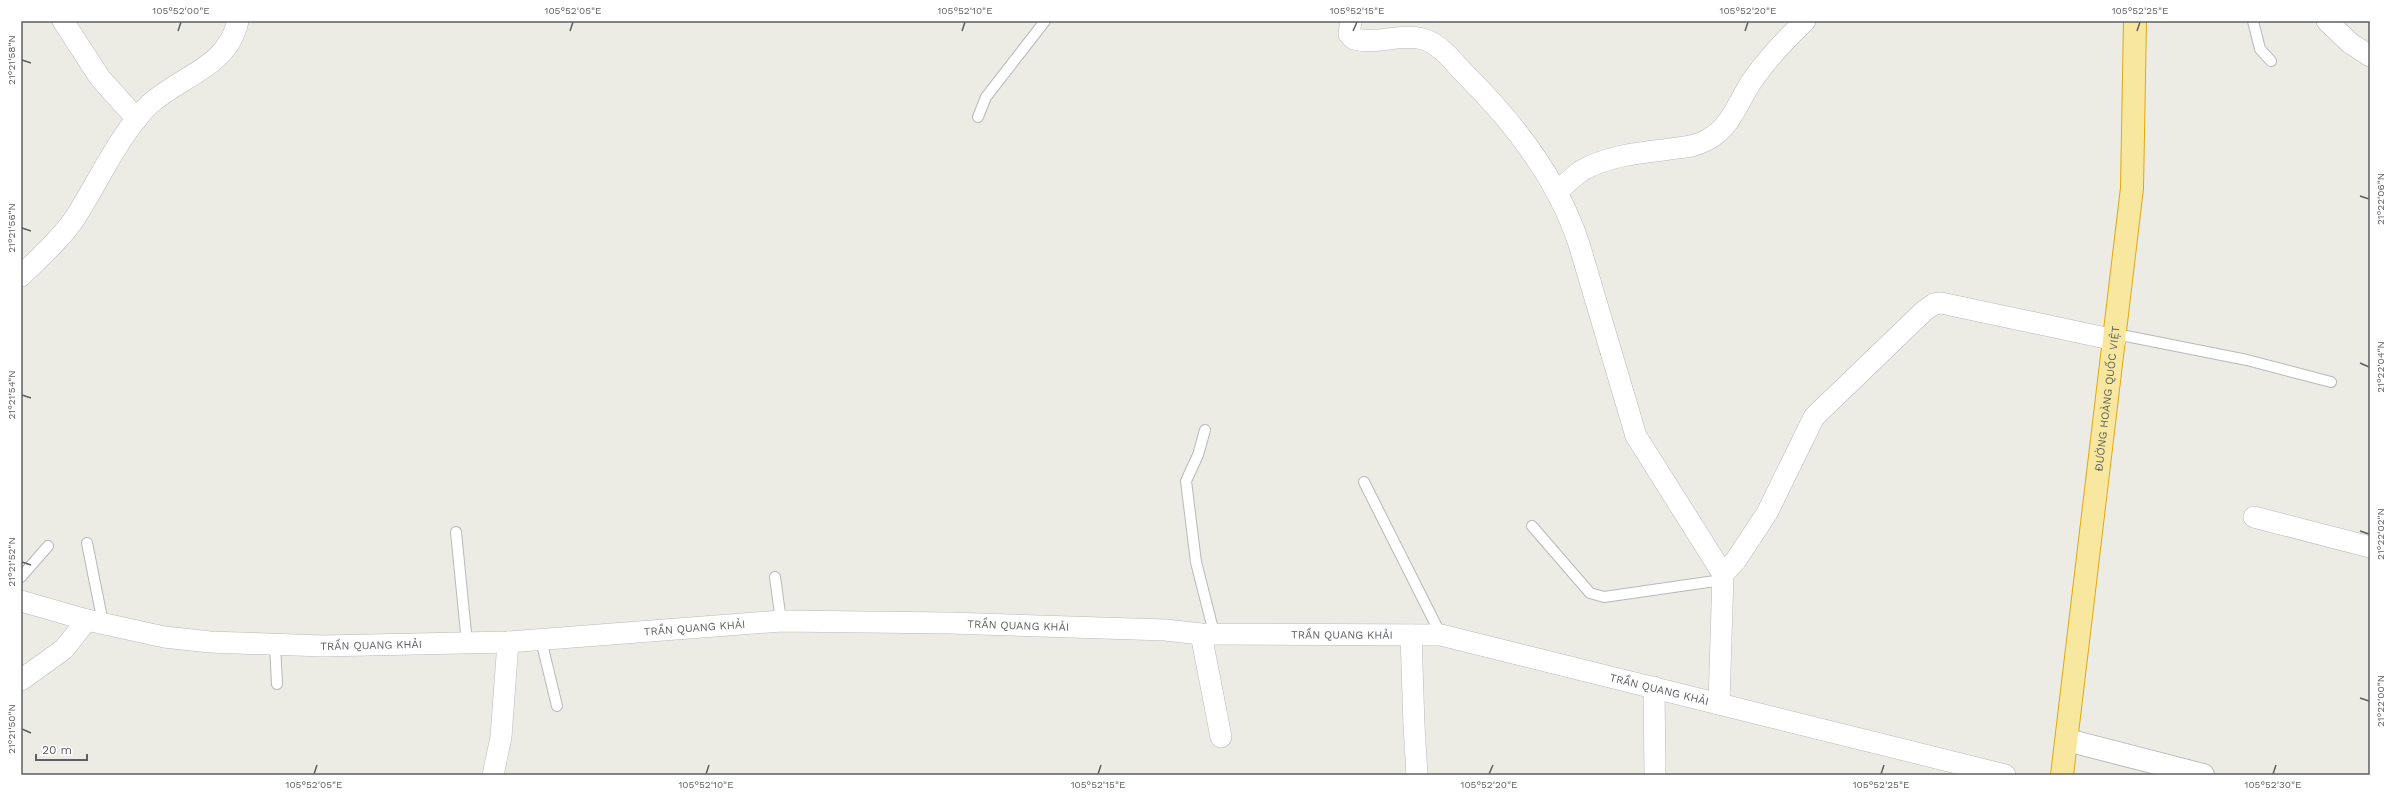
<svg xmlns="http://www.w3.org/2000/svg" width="2391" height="796" viewBox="0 0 2391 796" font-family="'Work Sans',sans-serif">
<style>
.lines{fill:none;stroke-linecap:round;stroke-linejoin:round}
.service-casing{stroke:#b6b9bd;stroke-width:12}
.minor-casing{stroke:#b6b9bd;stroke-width:22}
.secondary-casing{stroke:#b5b8bd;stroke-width:24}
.trunk-casing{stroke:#e2a70f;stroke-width:24}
.service{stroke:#fff;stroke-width:10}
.minor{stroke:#fff;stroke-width:21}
.secondary{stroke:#fff;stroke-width:22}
.trunk{stroke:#f8e89f;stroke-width:22}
.ticks{fill:none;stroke:#5c5f63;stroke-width:1.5}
.labels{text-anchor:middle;stroke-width:3.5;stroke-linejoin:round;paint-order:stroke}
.street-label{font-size:11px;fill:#5c5f63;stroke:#fff}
.neatline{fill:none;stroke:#5c5f63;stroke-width:1.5}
.ticks-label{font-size:10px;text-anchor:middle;fill:#5c5f63}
</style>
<rect width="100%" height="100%" fill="#edece4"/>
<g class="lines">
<defs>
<g id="service">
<path d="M2253 21 2260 49 2271 61"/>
<path d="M978 117 986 97 1045 21"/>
<path d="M2116 334 2247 360 2331 382"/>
<path d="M1205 430 1198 455 1186 481 1196 562 1214 633"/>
<path d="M1364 482 1441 635"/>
<path d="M1532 526 1590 593 1604 597 1722 580"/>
<path d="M456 532 467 643"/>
<path d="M87 543 103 623"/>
<path d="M21 577 48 546"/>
<path d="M775 577 781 621"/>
<path d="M541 640 557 706"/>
<path d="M275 644 277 684"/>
</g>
<g id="minor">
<path d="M63 21 100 78 137 119"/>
<path d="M1351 21 1349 34 1354 39C1376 45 1401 33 1423 39 1440 44 1452 60 1463 72 1513 121 1557 177 1579 244L1636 436 1723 574"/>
<path d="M2327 21 2350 43 2370 56"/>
<path d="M1557 191C1565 185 1573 177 1581 171 1605 157 1636 153 1663 150 1679 147 1693 148 1707 140 1733 126 1738 100 1754 78 1769 57 1786 39 1805 21"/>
<path d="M21 276C39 258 60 240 75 218 97 184 121 131 150 104 182 75 227 68 238 21"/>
<path d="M2254 517 2370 547"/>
<path id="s1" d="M21 601 87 620 164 637 210 642 323 646 508 642 781 621 950 623 1165 630 1201 634 1441 635 2005 775"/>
<path d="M1201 634 1221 737"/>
<path d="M1411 635 1414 725 1417 775"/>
<path d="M21 680 64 649 87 620"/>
<path d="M1654 687 1655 775"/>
<path d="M1719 704 1723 574 1736 560 1767 513 1814 417 1924 311 1934 304 1941 303 2115 340"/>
<path d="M493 775 501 737 508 642"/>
</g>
<path id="secondary" d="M2067 740 2203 775"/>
<g id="trunk">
<path id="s2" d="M2062 775 2132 188 2135 21"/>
</g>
</defs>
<use href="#service" class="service-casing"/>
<use href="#minor" class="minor-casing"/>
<use href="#secondary" class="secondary-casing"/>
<use href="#trunk" class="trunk-casing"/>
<use href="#service" class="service"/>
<use href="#minor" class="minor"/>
<use href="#secondary" class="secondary"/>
<use href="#trunk" class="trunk"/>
</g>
<path class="ticks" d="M178 31 181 22M570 31 573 22M962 31 965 22M1353 31 1357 22M1745 31 1748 22M2137 31 2140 22M22 60 31 63M2360 196 2369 199M22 228 31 231M2360 363 2369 367M22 395 31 398M2360 531 2369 534M22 562 31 565M2360 698 2369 701M22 729 31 733M314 774 317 765M706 774 709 765M1098 774 1101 765M1489 774 1493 765M1881 774 1884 765M2273 774 2276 765"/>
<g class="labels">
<g class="street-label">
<text dy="4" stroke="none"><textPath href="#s2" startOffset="379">ĐƯỜNG HOÀNG QUỐC VIỆT</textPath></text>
<text dy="4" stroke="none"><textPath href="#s1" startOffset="1003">TRẦN QUANG KHẢI</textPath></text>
<text dy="4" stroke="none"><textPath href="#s1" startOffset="679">TRẦN QUANG KHẢI</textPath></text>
<text dy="4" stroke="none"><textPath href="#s1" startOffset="1327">TRẦN QUANG KHẢI</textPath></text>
<text dy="4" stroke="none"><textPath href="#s1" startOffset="355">TRẦN QUANG KHẢI</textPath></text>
<text dy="4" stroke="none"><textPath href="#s1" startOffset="1651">TRẦN QUANG KHẢI</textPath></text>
</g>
</g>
<rect width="2391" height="796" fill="none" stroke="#ffffff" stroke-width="44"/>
<path d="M36 754v6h51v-6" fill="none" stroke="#5c5f63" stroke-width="2"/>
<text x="42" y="754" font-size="12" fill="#5c5f63" stroke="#ffffff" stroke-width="3" paint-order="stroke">20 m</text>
<rect x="22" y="22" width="2347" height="752" class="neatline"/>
<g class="ticks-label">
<text x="181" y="14">105°52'00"E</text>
<text x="573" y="14">105°52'05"E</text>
<text x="965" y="14">105°52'10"E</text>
<text x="1357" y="14">105°52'15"E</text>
<text x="1748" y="14">105°52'20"E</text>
<text x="2140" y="14">105°52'25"E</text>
<text transform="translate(11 60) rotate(-90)" y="4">21°21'58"N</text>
<text transform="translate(2380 199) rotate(-90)" y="4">21°22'06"N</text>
<text transform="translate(11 228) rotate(-90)" y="4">21°21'56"N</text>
<text transform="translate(2380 367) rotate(-90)" y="4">21°22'04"N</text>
<text transform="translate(11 395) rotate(-90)" y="4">21°21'54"N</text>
<text transform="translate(2380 534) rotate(-90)" y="4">21°22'02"N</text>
<text transform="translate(11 562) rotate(-90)" y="4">21°21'52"N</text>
<text transform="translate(2380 701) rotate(-90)" y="4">21°22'00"N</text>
<text transform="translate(11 729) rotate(-90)" y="4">21°21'50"N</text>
<text x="314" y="788">105°52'05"E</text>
<text x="706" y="788">105°52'10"E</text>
<text x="1098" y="788">105°52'15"E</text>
<text x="1489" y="788">105°52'20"E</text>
<text x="1881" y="788">105°52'25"E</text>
<text x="2273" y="788">105°52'30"E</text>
</g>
</svg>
